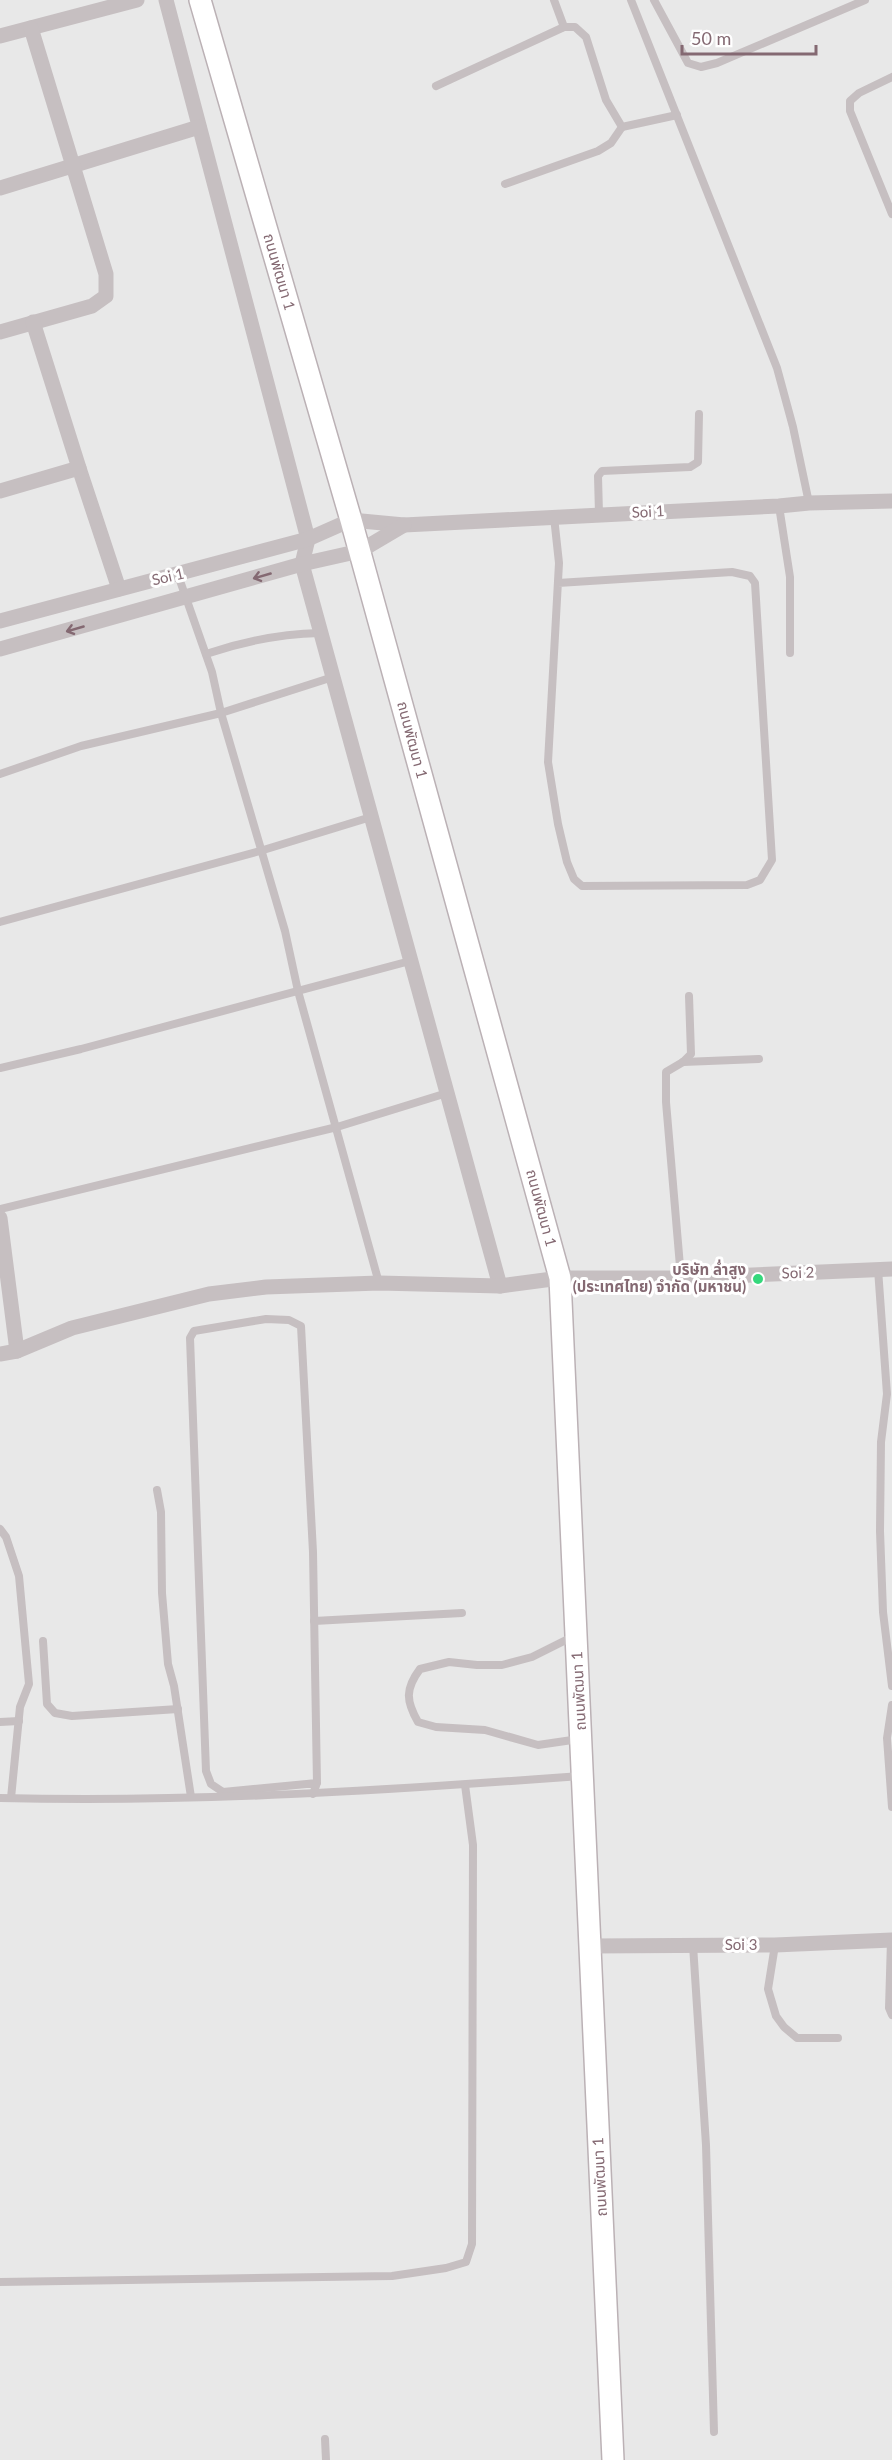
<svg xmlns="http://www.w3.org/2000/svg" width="892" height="2460" viewBox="0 0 892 2460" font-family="Lato,'Noto Sans Thai',sans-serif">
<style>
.built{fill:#e8e8e8}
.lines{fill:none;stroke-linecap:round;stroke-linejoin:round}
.secondary-casing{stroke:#bbb1b5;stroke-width:24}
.lane{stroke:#c6bfc1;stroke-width:8}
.street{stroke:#c6bfc1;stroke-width:15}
.secondary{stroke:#fff;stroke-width:21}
.oneway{stroke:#846972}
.poi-dot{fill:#35d87c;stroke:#fff;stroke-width:2}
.labels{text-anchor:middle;stroke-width:6;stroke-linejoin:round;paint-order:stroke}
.street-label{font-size:15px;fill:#846972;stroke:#fff}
.poi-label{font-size:15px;font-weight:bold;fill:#846972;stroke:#fff;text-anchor:end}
</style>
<rect width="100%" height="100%" fill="#f5f7f8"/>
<rect class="built" x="0" y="0" width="892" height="2460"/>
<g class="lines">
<defs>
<path id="secondary" d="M200 0 351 520 560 1278 613 2460"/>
</defs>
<use href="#secondary" class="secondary-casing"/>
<g class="lane">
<path d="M554 0 564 27"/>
<path d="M631 0 777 368 793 427 809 503"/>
<path d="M654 0 688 63 701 67 717 63 865 0"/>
<path d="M892 77 859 93 850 101V111L892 214"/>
<path d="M436 86 564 27H575L586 37 606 100 622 127 677 115"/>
<path d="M505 184 598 151 611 143 622 127"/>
<path d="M779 506 790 577V653"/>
<path d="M599 514 598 476 602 471 690 467 698 462 699 414"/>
<path d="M554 517 559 563 548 762 558 824 567 862 574 879 582 886 747 885 760 880 772 860 755 583 750 576 732 572 558 583"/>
<path d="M178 575 212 672 221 713 285 931 298 991 379 1283"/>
<path d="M206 654C244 641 280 634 320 633"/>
<path d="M0 774 81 746 221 713 333 677"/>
<path d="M0 922 260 851 371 817"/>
<path d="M683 1062 759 1059"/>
<path d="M0 1068 81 1049 410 961"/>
<path d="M0 1209 337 1127 447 1093"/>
<path d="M878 1269 887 1394 881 1442 880 1531 883 1612 892 1686"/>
<path d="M681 1278 666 1102V1072L683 1062 691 1054 689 996"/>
<path d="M157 1490 161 1512 162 1593 168 1664 174 1686 191 1797"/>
<path d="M0 1529 6 1537 19 1576 29 1684 20 1707 11 1798"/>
<path d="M314 1621 462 1613"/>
<path d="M574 1636 532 1657 502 1665H477L449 1662 420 1669C405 1689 406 1701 418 1722L436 1727 485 1730 538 1745 579 1739"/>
<path d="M43 1641 47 1704 55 1713 72 1716 178 1709"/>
<path d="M0 1722 19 1721"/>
<path d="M313 1794 317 1783 313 1552 301 1326 289 1320 266 1319 194 1331 190 1338 206 1771 211 1784 223 1792 317 1783"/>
<path d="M0 1798C194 1803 388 1790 581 1776"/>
<path d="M892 1807 887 1738 892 1705"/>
<path d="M891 1940 889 2008 892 2015"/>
<path d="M693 1945 706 2145 714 2432"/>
<path d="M775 1945 768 1989 776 2016 784 2027 797 2038H838"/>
<path d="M0 2282 392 2276 446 2268 466 2262 472 2244 473 1845 465 1785"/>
<path d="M325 2439 326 2460"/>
</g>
<g class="street">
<path d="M166 0 308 539 302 564 500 1286"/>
<path d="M0 36 137 0"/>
<path d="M0 188 199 127"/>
<path d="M0 332 92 306 106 296V274L31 28"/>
<path d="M79 468 119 589"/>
<path d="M0 491 79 468 33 322"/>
<path d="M0 621 308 539 351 520 404 525 779 506 809 503 892 501"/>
<path d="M0 649 302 564 360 551 404 525"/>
<path d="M0 1218 17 1351"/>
<path d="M0 1354 17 1351 72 1328 209 1294 266 1287 379 1283 500 1286 560 1278H681L892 1269"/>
<path d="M590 1946 775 1945 892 1940"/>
</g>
<use href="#secondary" class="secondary"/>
</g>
<defs><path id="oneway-shaft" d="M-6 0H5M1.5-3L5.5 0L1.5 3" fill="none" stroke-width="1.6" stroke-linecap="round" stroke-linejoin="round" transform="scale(1.5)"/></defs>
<g class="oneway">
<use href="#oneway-shaft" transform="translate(262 576) rotate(164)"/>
<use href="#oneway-shaft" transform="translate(75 629) rotate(164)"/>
</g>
<circle class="poi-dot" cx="758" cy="1279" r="6"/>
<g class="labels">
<g class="street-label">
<text transform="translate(279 272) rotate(74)" y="5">ถนนพัฒนา 1</text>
<text transform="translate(648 512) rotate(-3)" y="5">Soi 1</text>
<text transform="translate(168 577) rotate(-13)" y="5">Soi 1</text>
<text transform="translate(412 740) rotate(75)" y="5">ถนนพัฒนา 1</text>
<text transform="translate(541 1208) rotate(75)" y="5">ถนนพัฒนา 1</text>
<text transform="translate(798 1273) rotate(-2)" y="5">Soi 2</text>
<text transform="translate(579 1691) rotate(-93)" y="5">ถนนพัฒนา 1</text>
<text x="741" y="1950">Soi 3</text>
<text transform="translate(600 2177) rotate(-93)" y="5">ถนนพัฒนา 1</text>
</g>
<g class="poi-label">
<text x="746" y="1275">บริษัท ล่ำสูง<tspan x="746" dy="17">(ประเทศไทย) จำกัด (มหาชน)</tspan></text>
</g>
</g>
<path d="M682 45v9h134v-9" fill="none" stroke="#846972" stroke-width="3"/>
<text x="691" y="45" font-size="18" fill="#846972" stroke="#ffffff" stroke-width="4.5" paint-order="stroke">50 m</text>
</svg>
